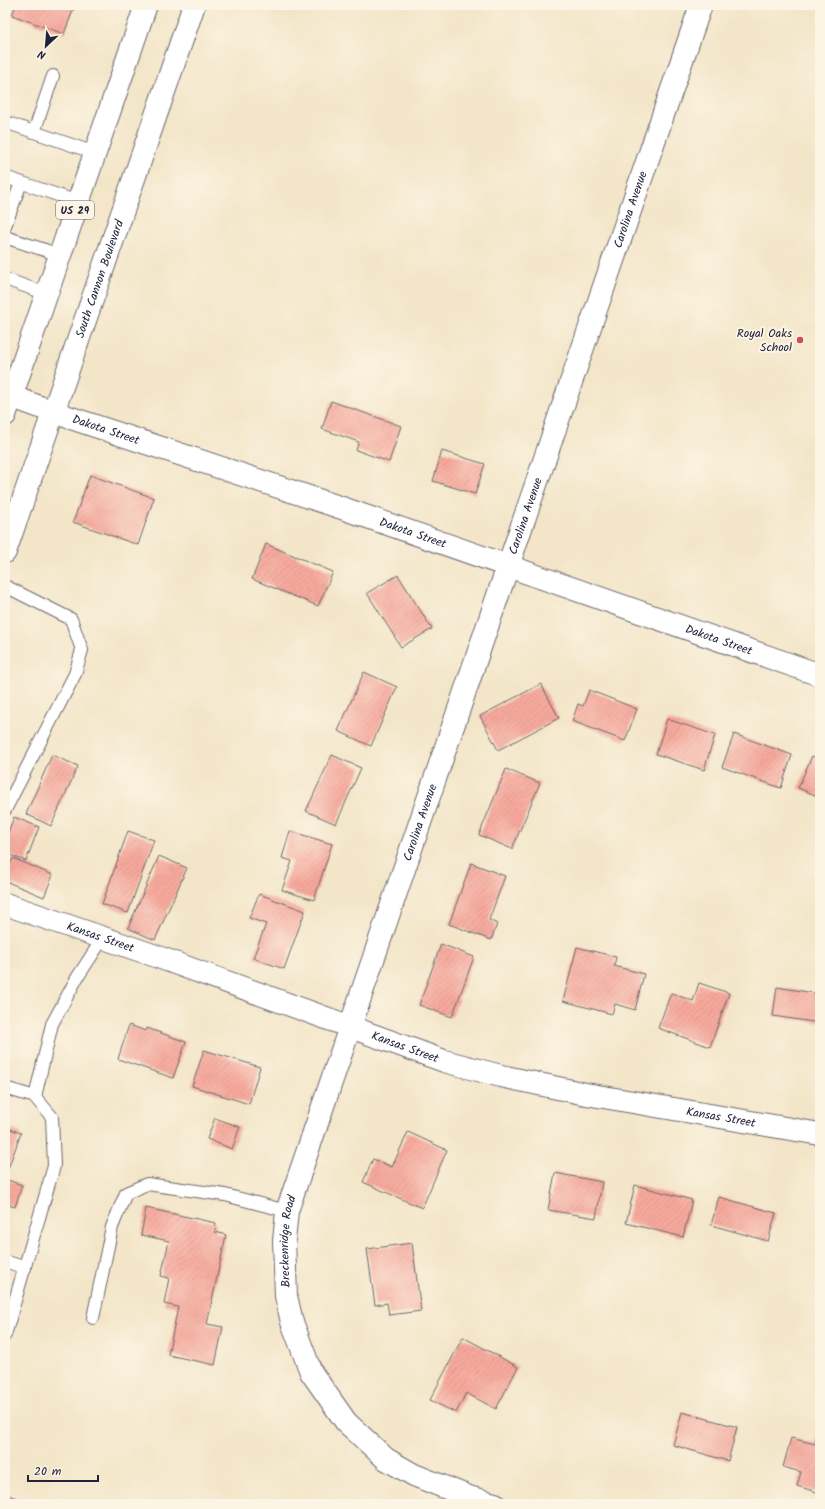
<svg xmlns="http://www.w3.org/2000/svg" width="825" height="1509" viewBox="0 0 825 1509" font-family="Kalam,sans-serif">
<style>
.building{fill:url(#building-hatch)}
.lines{fill:none;stroke-linecap:round;stroke-linejoin:round}
.lane-casing{stroke:#6b666c;stroke-width:14}
.street-casing{stroke:#6b666c;stroke-width:24}
.primary-casing{stroke:#6b666c;stroke-width:24}
.lane{stroke:#fff;stroke-width:12}
.street{stroke:#fff;stroke-width:22}
.primary{stroke:#fff;stroke-width:22}
.poi-dot{fill:#d1495b;stroke:#fcf5e5;stroke-width:1.5}
.labels{text-anchor:middle;stroke-width:4;stroke-linejoin:round;paint-order:stroke}
.shield{fill:#fcf5e5;stroke:#63616e;stroke-width:1}
.shield-label{font-size:11px;font-weight:bold;fill:#22223b}
.street-label{font-size:12px;fill:#22223b;stroke:#fcf5e5}
.poi-label{font-size:12px;fill:#22223b;stroke:#fcf5e5;text-anchor:end}
</style>
<defs>
<pattern id="building-hatch" width="6" height="6" patternUnits="userSpaceOnUse"><rect width="6" height="6" fill="#f7a99c"/><path d="M-1 1l2-2M0 6l6-6M5 7l2-2" fill="none" stroke="#d39187"/></pattern>
</defs>
<rect width="100%" height="100%" fill="#fcf5e5"/>
<filter id="ink" filterUnits="userSpaceOnUse"><feTurbulence type="fractalNoise" baseFrequency=".025" numOctaves="2"/><feDisplacementMap in="SourceGraphic" scale="8" xChannelSelector="R" yChannelSelector="G"/><feConvolveMatrix kernelMatrix="1 2 1 2 8 2 1 2 1" color-interpolation-filters="sRGB"/></filter>
<filter id="wash" filterUnits="userSpaceOnUse"><feTurbulence type="fractalNoise" baseFrequency=".012" numOctaves="4" result="noise"/><feDisplacementMap in="SourceGraphic" scale="16" xChannelSelector="R" yChannelSelector="G"/><feGaussianBlur stdDeviation="0.9" result="paint"/><feColorMatrix in="noise" values="0 0 0 0 0 0 0 0 0 0 0 0 0 0 0 0 0 1.4 0 .05"/><feComposite in="paint" operator="in"/></filter>
<g filter="url(#wash)">
<rect width="100%" height="100%" fill="#f3e5c8"/>
<g id="blocks">
<g class="building">
<path d="M16 5H75L64 34 12 15Z"/>
<path d="M331 401 401 426 389 462 356 450 359 442 322 429Z"/>
<path d="M442 451 485 464 475 494 433 481Z"/>
<path d="M90 475 154 498 138 545 73 522Z"/>
<path d="M266 544 333 572 318 606 252 579Z"/>
<path d="M398 575 432 629 401 647 367 593Z"/>
<path d="M364 672 397 687 371 746 338 731Z"/>
<path d="M541 684 559 718 498 750 480 716Z"/>
<path d="M589 690 637 709 625 741 572 721 578 704 583 706Z"/>
<path d="M667 719 715 735 704 770 656 754Z"/>
<path d="M734 734 792 755 781 788 722 767Z"/>
<path d="M52 755 78 766 51 826 26 814Z"/>
<path d="M332 755 361 768 336 824 306 811Z"/>
<path d="M812 756 820 760V797L798 788Z"/>
<path d="M506 769 540 783 512 849 479 835Z"/>
<path d="M14 817 39 827 26 861 5 853V840Z"/>
<path d="M128 831 154 840 128 913 102 904Z"/>
<path d="M290 831 332 844 314 900 282 890 292 861 282 858Z"/>
<path d="M159 856 187 868 155 940 128 928Z"/>
<path d="M13 858 53 875 44 897 5 881V875Z"/>
<path d="M471 863 505 876 489 920 497 924 491 940 449 924Z"/>
<path d="M259 894 305 911 284 969 253 958 266 924 249 918Z"/>
<path d="M441 944 474 957 452 1017 419 1005Z"/>
<path d="M577 947 616 957 614 966 644 974 635 1010 615 1004 612 1014 563 1001Z"/>
<path d="M699 983 729 993 710 1047 658 1028 671 993 693 1001Z"/>
<path d="M777 987 820 994V1023L773 1016Z"/>
<path d="M129 1025 146 1031 147 1028 186 1042 173 1078 118 1059Z"/>
<path d="M204 1050 260 1067 249 1104 192 1086Z"/>
<path d="M215 1118 240 1127 232 1149 207 1139Z"/>
<path d="M5 1127 21 1133 5 1177Z"/>
<path d="M408 1132 447 1150 422 1208 363 1182 373 1159 392 1167Z"/>
<path d="M555 1173 602 1182 596 1218 548 1210Z"/>
<path d="M5 1179 22 1185 15 1207 5 1204Z"/>
<path d="M635 1185 692 1200 683 1237 626 1223Z"/>
<path d="M719 1197 776 1213 768 1241 711 1225Z"/>
<path d="M146 1208 216 1223 215 1232 226 1235 207 1324 223 1327 215 1365 168 1355 178 1307 164 1304 169 1278 161 1276 169 1241 141 1235Z"/>
<path d="M412 1243 421 1311 389 1315 387 1303 375 1305 367 1249Z"/>
<path d="M463 1337 518 1367 496 1409 466 1393 456 1413 430 1400Z"/>
<path d="M682 1412 737 1427 728 1461 673 1445Z"/>
<path d="M820 1427V1493L797 1486 801 1472 783 1467 791 1438 815 1444Z"/>
<path d="M5 1494 33 1504H5Z"/>
</g>
</g>
</g>
<g filter="url(#ink)">
<use href="#blocks" fill-opacity="0" stroke="#6b666c" stroke-width="1"/>
<g class="lines">
<defs>
<g id="lane">
<path d="M5 122 95 153"/>
<path d="M34 132 53 76"/>
<path d="M5 177 78 202"/>
<path d="M5 226 21 183"/>
<path d="M5 237 60 255"/>
<path d="M5 279 47 294"/>
<path d="M5 586 71 619 82 650 75 674 5 810"/>
<path d="M5 1088 35 1097 52 1117 54 1166 5 1335"/>
<path d="M35 1097 52 1024 77 978 103 938"/>
<path d="M5 1261 25 1268"/>
<path d="M93 1318 112 1227 126 1193 147 1184 225 1195 287 1211"/>
</g>
<g id="street">
<path id="s1" d="M5 394 53 412 342 508 820 675"/>
<path id="s2" d="M5 904 150 954 444 1061 501 1076 586 1094 820 1134"/>
<path id="s3" d="M495 1504 469 1497 414 1475 386 1459 346 1422 311 1372 292 1322 286 1296 284 1241 287 1211C359 996 434 783 507 569 572 381 635 193 701 5"/>
</g>
<g id="primary">
<path d="M5 415 146 5"/>
<path id="s4" d="M5 552 194 5"/>
</g>
</defs>
<use href="#lane" class="lane-casing"/>
<use href="#street" class="street-casing"/>
<use href="#primary" class="primary-casing"/>
<use href="#lane" class="lane"/>
<use href="#street" class="street"/>
<use href="#primary" class="primary"/>
</g>
</g>
<circle class="poi-dot" cx="800" cy="340" r="4"/>
<g class="labels">
<rect class="shield" x="56" y="201" width="38" height="18" rx="3"/>
<g class="shield-label">
<text x="75" y="214">US 29</text>
</g>
<g class="street-label">
<text dy="4" stroke="none"><textPath href="#s3" startOffset="1458">Carolina Avenue</textPath></text>
<text dy="4" stroke="none"><textPath href="#s4" startOffset="289">South Cannon Boulevard</textPath></text>
<text dy="4" stroke="none"><textPath href="#s1" startOffset="107">Dakota Street</textPath></text>
<text dy="4" stroke="none"><textPath href="#s3" startOffset="1134">Carolina Avenue</textPath></text>
<text dy="4" stroke="none"><textPath href="#s1" startOffset="431">Dakota Street</textPath></text>
<text dy="4" stroke="none"><textPath href="#s1" startOffset="755">Dakota Street</textPath></text>
<text dy="4" stroke="none"><textPath href="#s3" startOffset="810">Carolina Avenue</textPath></text>
<text dy="4" stroke="none"><textPath href="#s2" startOffset="101">Kansas Street</textPath></text>
<text dy="4" stroke="none"><textPath href="#s2" startOffset="425">Kansas Street</textPath></text>
<text dy="4" stroke="none"><textPath href="#s2" startOffset="749">Kansas Street</textPath></text>
<text dy="4" stroke="none"><textPath href="#s3" startOffset="369">Breckenridge Road</textPath></text>
</g>
<g class="poi-label">
<text x="792" y="337">Royal Oaks<tspan x="792" dy="14">School</tspan></text>
</g>
</g>
<rect width="825" height="1509" fill="none" stroke="#fcf5e5" stroke-width="20"/>
<g transform="translate(46 46) rotate(206)" stroke="#fcf5e5" stroke-width="3" paint-order="stroke">
<path d="M0-3L7 15L0 10L-7 15Z" fill="#22223b"/>
<text y="-6" font-size="11" font-weight="bold" text-anchor="middle" fill="#22223b">N</text>
</g>
<path d="M28 1475v6h70v-6" fill="none" stroke="#22223b" stroke-width="2"/>
<text x="34" y="1475" font-size="12" fill="#22223b" stroke="#fcf5e5" stroke-width="3" paint-order="stroke">20 m</text>
</svg>
